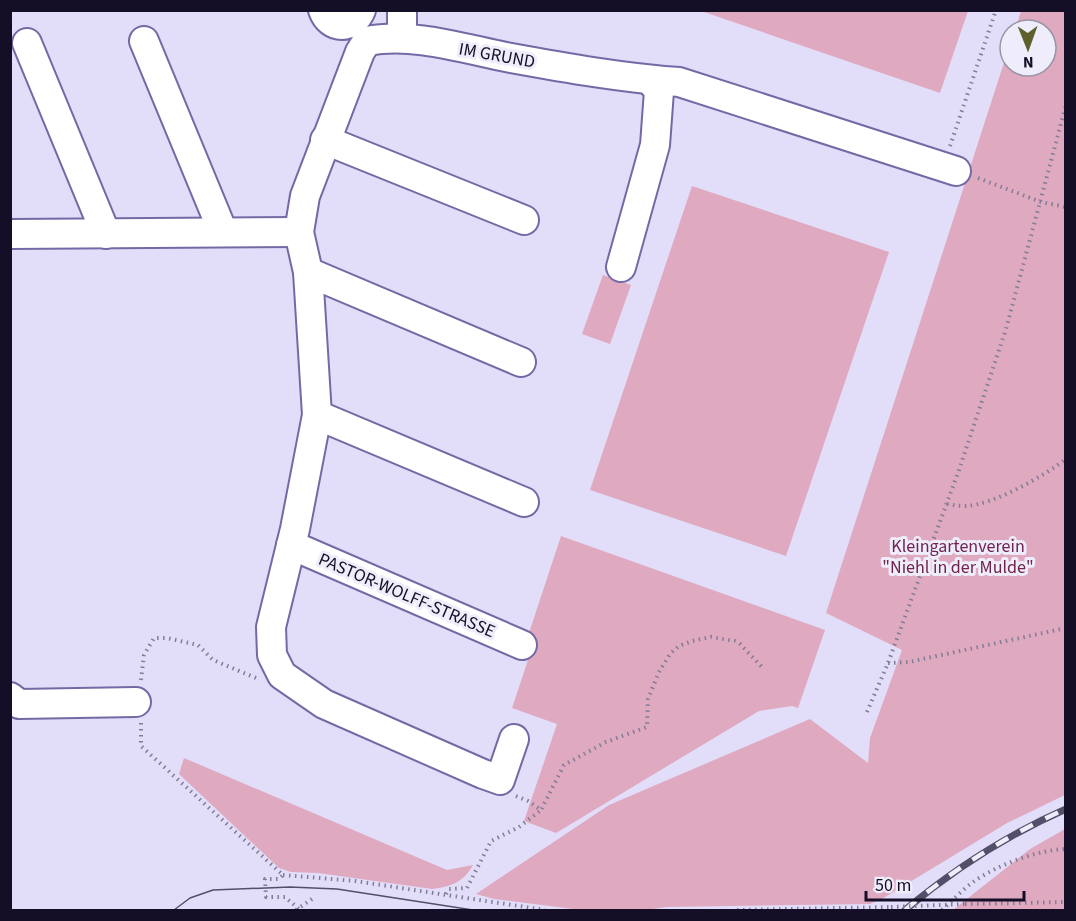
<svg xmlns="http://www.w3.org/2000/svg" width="1076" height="921" viewBox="0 0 1076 921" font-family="'Source Sans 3',sans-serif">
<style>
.green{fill:#dfa9c0}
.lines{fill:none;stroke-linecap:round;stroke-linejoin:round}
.minor-casing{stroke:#7569a5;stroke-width:32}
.path{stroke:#827d97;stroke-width:4;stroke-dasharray:1.5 4.5;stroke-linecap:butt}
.minor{stroke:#fff;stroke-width:28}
.tram{stroke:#544f68;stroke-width:1.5}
.rail-casing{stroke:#544f68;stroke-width:7}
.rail{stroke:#efedfb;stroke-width:4.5;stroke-dasharray:14;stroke-linecap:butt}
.path-bridge{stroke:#827d97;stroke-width:4;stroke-dasharray:1.5 4.5;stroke-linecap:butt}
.labels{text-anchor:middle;stroke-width:6;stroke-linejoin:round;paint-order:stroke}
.street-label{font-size:18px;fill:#140f26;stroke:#efedfb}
.park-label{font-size:18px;fill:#70244c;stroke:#efedfb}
</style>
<rect width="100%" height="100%" fill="#e2def9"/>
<g class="green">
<path d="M701 11 968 10V11L940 93Z"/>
<path d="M1021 11H1065V795L1007 823 882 899 870 904 667 907 646 910H581L494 899 476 894 609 805 810 719 868 763 870 738 902 650 826 613 1010 44V66H1046V30H1015Z"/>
<path d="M692 186 889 252 786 556 590 490Z"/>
<path d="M603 275 631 285 610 344 582 334Z"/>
<path d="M561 536 825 630 798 708 792 706 759 711 556 833 524 821 557 724 512 708 530 654 523 651Z"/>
<path d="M184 758 447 870 473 865C464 882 450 887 432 889L318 873 291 872 279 868 179 774Z"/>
<path d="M1065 829V910H953L1030 849Z"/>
</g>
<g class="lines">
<defs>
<g id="minor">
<path d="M323 10C330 30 353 30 361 10"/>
<path d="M402 10V38"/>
<path d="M144 41 223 232"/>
<path d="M367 41 360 52 305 196 299 232 308 272 317 415 295 529 271 627 272 655 282 675 324 704 483 774 500 780 514 739"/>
<path d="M367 41C414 32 464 49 511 58 566 68 623 78 679 82L956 171"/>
<path d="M27 43 106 234"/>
<path d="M325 140 524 220"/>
<path d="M10 234 299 232"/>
<path d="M621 267 655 145 659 91 650 80"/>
<path d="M308 272 521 362"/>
<path d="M317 415 524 502"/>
<path d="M291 545 522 645"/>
<path d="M10 697 19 704 136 702"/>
</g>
</defs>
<use href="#minor" class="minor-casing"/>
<g class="path">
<path d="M950 146 996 10"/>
<path d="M978 178 1041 202 1066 207"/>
<path d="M947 504C953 505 959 506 966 506 993 505 1044 476 1066 459"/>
<path d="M888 663 909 662 1066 628"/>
<path d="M141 680 144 655 154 638H167L198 645 213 660 256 678"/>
<path d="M867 712 888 663 959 470 1006 329 1066 105"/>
<path d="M141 723V746L283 875 279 879H265L266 897H285L300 910"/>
<path d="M516 796 528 801 541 810 564 765 606 742 647 727 648 699 659 672 670 654 679 646 692 641 711 637 735 641 740 644 762 667"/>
<path d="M283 875 355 881 545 910"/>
<path d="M446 894 449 889 467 888 491 841 519 827 541 810"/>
<path d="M965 904 1066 902"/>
<path d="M296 910 312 899"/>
<path d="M737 910 891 907"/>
<path d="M942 910C952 901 962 890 973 882 997 865 1037 850 1066 849"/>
</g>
<use href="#minor" class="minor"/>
<path class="tram" d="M174 910 190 898 213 890 290 887 337 889 473 910"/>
<defs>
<path id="rail" d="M905 910C954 869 1007 835 1066 809"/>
</defs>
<use href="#rail" class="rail-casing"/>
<use href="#rail" class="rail"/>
<path class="path-bridge" d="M891 907 965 904"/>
</g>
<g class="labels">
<g class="street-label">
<text transform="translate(497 55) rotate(10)" y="6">IM GRUND</text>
<text transform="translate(407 595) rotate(23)" y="6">PASTOR-WOLFF-STRASSE</text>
</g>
<g class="park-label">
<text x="958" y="552">Kleingartenverein<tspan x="958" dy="21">"Niehl in der Mulde"</tspan></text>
</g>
</g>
<rect width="1076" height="921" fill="none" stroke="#140f26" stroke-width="24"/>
<g transform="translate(1028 48) rotate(179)"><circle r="28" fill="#efedfb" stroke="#9794a6" stroke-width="1.5"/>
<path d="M0-4.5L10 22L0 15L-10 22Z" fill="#5e612e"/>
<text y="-9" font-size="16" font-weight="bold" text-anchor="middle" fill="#140f26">N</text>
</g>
<path d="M866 891v9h158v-9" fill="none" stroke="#140f26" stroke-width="3"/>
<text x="875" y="891" font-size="18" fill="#140f26" stroke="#efedfb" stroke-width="4.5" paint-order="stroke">50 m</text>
</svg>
